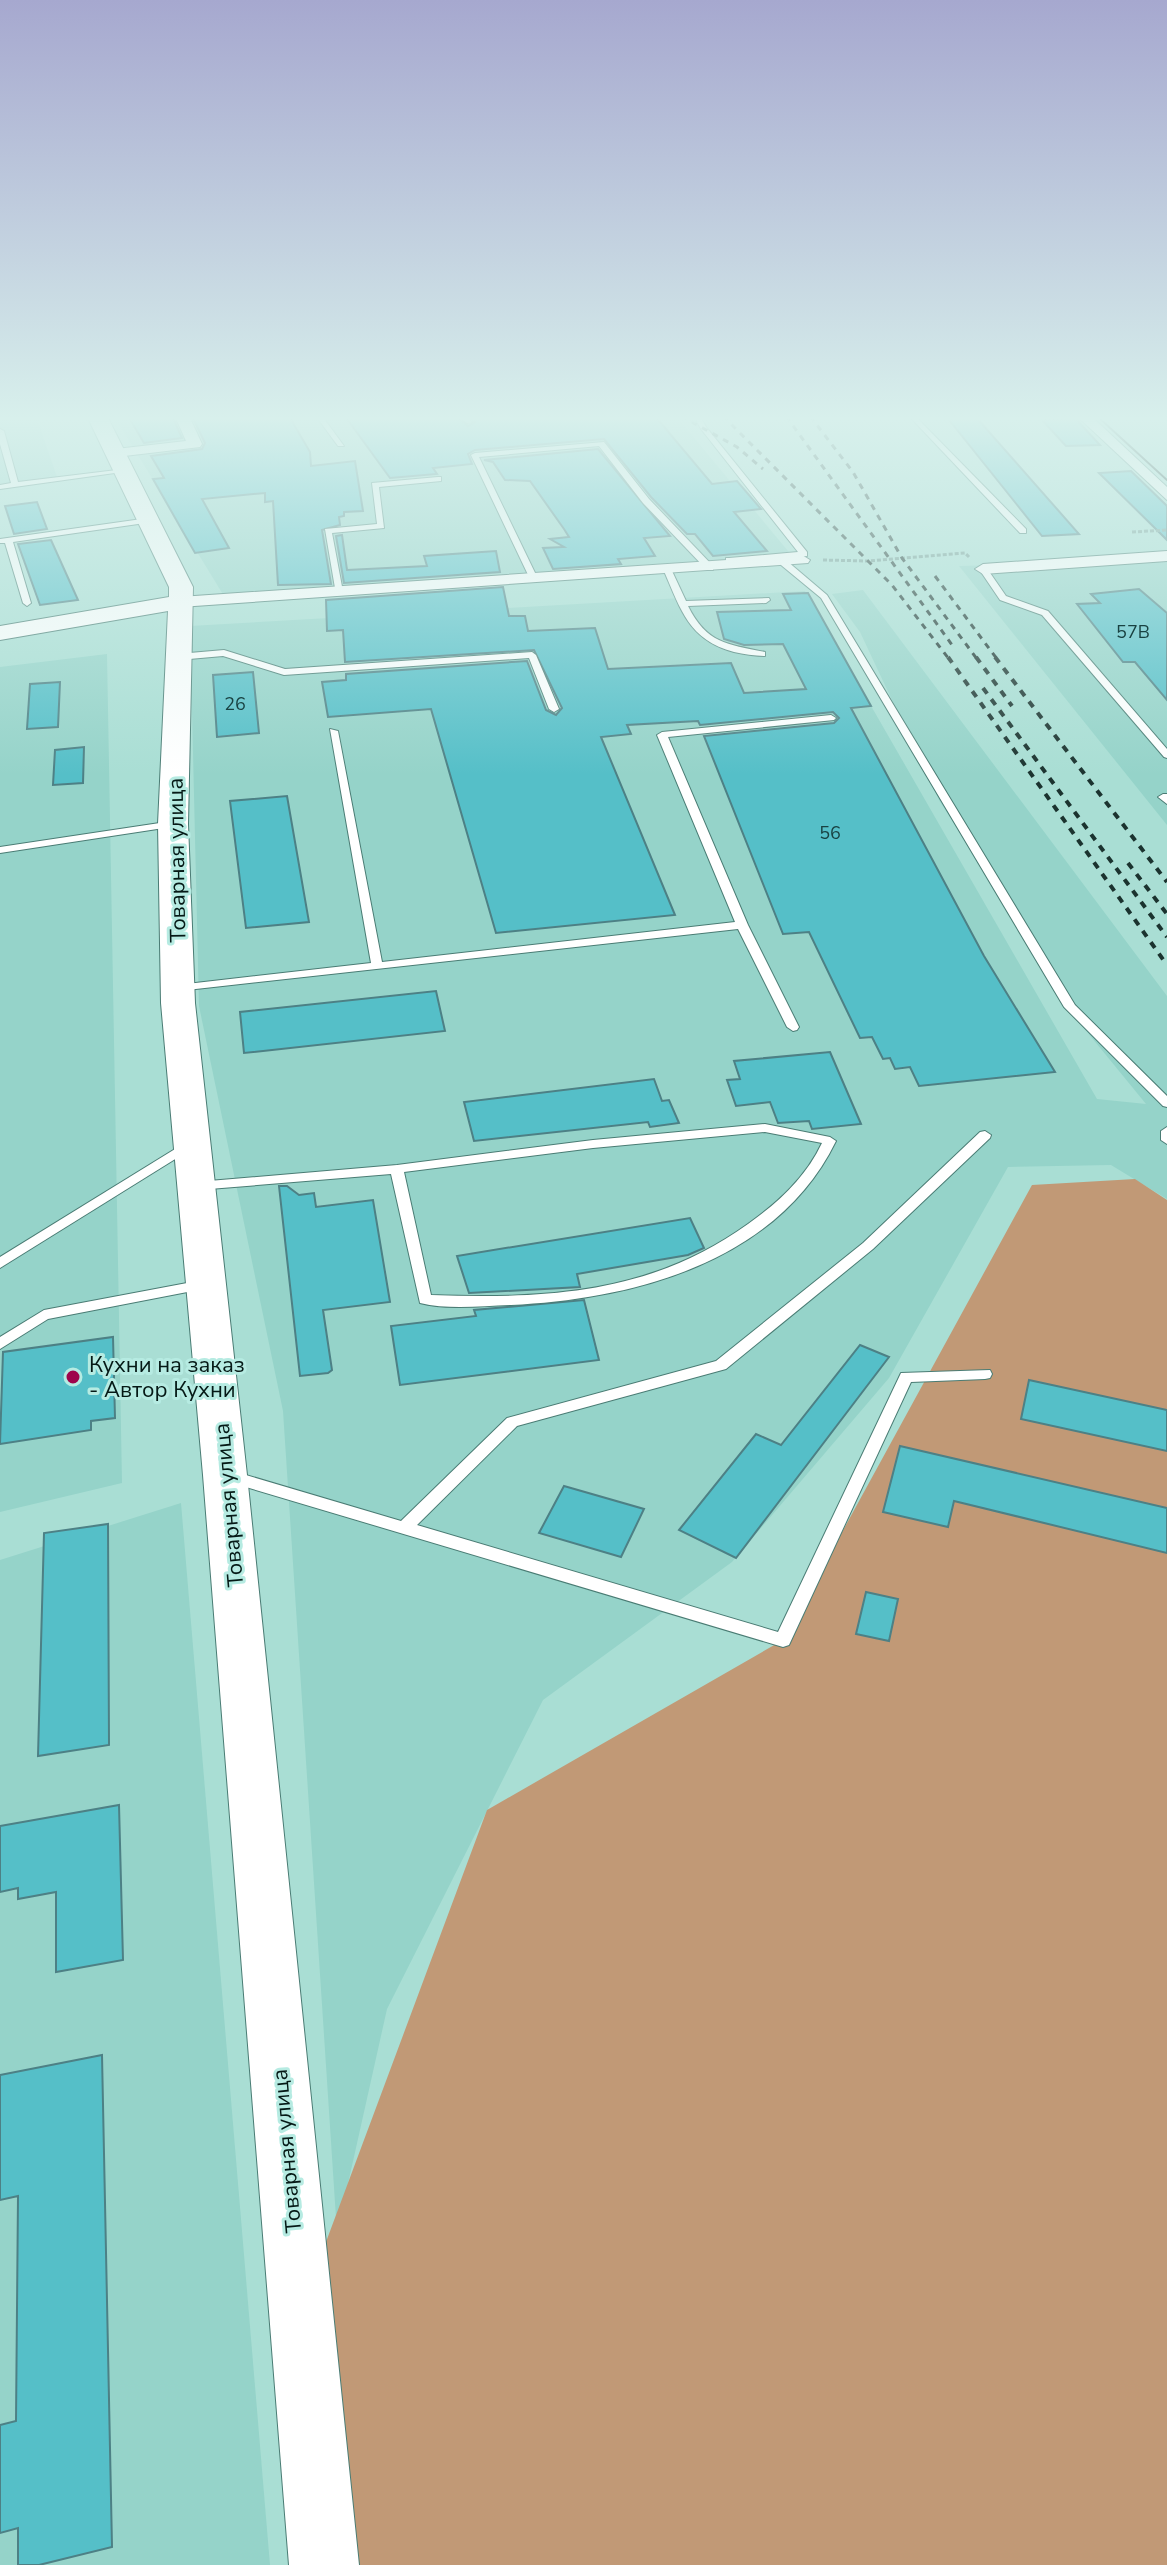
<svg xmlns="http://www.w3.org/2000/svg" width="1167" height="2565" viewBox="0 0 1167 2565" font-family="'Nunito Sans',sans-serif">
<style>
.built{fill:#95d3c9}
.green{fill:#c19976}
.building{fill:#55bfc8;stroke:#4d8085;stroke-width:2}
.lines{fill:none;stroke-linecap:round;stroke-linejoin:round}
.lane-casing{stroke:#4a7c74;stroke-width:2}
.street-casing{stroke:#4a7c74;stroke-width:2}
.secondary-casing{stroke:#4a7c74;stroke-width:2}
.path{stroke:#719a93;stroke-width:3;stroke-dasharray:4 2;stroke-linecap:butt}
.lane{fill:#fff;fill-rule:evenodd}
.street{fill:#fff;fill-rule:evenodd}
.secondary{fill:#fff;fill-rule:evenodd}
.tram{stroke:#1b332f;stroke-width:2}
.rail-far1{stroke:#1b332f;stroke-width:3;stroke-dasharray:6 6;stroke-linecap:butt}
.rail{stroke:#1b332f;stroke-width:4;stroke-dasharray:7 7;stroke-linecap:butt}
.poi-dot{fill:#9e044c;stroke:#b6ebe2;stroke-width:3}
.labels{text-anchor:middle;stroke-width:6;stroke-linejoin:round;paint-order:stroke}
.number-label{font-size:18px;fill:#194242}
.street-label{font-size:22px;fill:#051916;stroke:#b6ebe2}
.poi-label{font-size:22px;fill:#051916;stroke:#b6ebe2;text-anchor:start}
</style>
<rect width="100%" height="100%" fill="#a9ded4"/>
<g class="built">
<path d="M0 416H36L58 480 0 485Z"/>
<path d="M114 416H676L793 557 224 596Z"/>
<path d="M1167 561V825L959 566Z"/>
<path d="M863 590 1167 996V1199L1111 1165 1008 1167 889 1378 732 1562 543 1700 387 2009 337 2233 283 1411 199 1006 190 626 805 591 1097 1099 1146 1104 1083 1027 939 800 860 632 832 594Z"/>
<path d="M107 654 122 1483 0 1512V667Z"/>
<path d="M181 1503 270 2565H0V1560Z"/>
</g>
<path class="green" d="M1135 1179 1167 1200V2565H324L301 2309 487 1810 783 1640 1032 1185Z"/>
<g class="building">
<path d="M128 416H172L182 438 144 443Z"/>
<path d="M192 416H289L310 452 311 466 355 461 363 511 344 512V516L339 517 340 525 322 530 331 584 278 585 273 501 265 502V493L202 499 229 548 195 553 153 479 164 478 151 456 202 449 205 443Z"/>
<path d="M345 416H456L468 426 475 422 470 416H655L712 484 737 481 761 509 734 512 767 551 713 556 695 534H687L651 497 604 439 475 450 468 454 472 464 433 468 437 474 390 478Z"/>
<path d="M946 416H975L1079 534 1042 536Z"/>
<path d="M1075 418 1100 445 1066 446 1042 420Z"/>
<path d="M598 449 670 536 644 538 655 556 618 559 621 564 553 569 543 548 564 547 550 539 569 537 564 529 530 481 505 480 493 462 484 460Z"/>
<path d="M1131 471 1167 506V540L1099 473Z"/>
<path d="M37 502 47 529 14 534 5 506Z"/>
<path d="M342 535 347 570 427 566 424 556 496 551 500 572 344 583 336 536Z"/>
<path d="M51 540 78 600 40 605 18 544Z"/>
<path d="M503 587 509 616H525L528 631 595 628 608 669 731 663 744 693 806 689 783 644 744 645 724 639 717 612 791 610 783 594 808 593 871 706 851 708 984 956 1055 1072 919 1086 910 1067 895 1069 890 1058 883 1059 872 1037 860 1038 809 932 783 934 704 736 834 723 839 718 833 712 700 725 698 721 627 725 631 734 601 737 675 915 496 933 431 709 328 717 322 682 346 680V674L527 661 546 710 556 715 562 708 534 650 345 662 343 630 327 631 326 600Z"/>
<path d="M1139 589 1167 613V700L1135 662H1123L1077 604 1100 603 1091 594Z"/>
<path d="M253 672 259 733 217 737 213 675Z"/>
<path d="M60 682 58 727 27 729 30 684Z"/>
<path d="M84 747 83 783 53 785 55 750Z"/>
<path d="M287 796 309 922 246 928 230 801Z"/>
<path d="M436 991 445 1031 244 1053 240 1012Z"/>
<path d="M830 1052 861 1124 812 1129 809 1121 778 1123 770 1102 736 1106 727 1080 740 1079 734 1061Z"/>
<path d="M654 1079 662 1101 669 1100 679 1123 650 1127 648 1122 474 1141 464 1102Z"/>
<path d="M279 1186H287L299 1195 314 1193 316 1207 373 1200 390 1302 323 1310 332 1370 328 1373 300 1376Z"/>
<path d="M690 1218 704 1248 688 1255 577 1274 580 1287 469 1293 457 1256Z"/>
<path d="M584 1300 599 1360 400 1385 391 1326 476 1316 474 1310Z"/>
<path d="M113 1337 115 1418 91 1421V1430L0 1444 3 1352Z"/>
<path d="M860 1345 889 1357 736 1558 679 1530 756 1434 781 1445Z"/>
<path d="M1029 1380 1167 1410V1451L1021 1419Z"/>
<path d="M900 1446 1167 1508V1553L954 1501 948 1527 883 1512Z"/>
<path d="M564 1486 644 1509 621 1557 539 1533Z"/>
<path d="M108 1524 109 1745 38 1756 44 1533Z"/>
<path d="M866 1592 898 1599 889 1641 856 1634Z"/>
<path d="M119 1805 123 1960 56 1972V1892L18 1899V1888L0 1892V1826Z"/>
<path d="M102 2055 112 2547 39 2565H18V2528L0 2533V2425L16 2421 18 2196 0 2200V2075Z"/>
</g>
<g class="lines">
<defs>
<g id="lane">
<path d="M316 416H322L344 446H338Z"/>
<path d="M459 416H466L472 422 467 423Z"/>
<path d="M694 416H700L706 427 807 552V556L735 562 738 566 734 568 726 562V558H729L798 552 701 429Z"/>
<path d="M909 416H915L1026 529V533H1020Z"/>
<path d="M0 429 4 431 18 482 125 469 129 471 0 489V485L11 483 0 444Z"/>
<path d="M604 442 649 499 713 566V570H707L643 503 599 446 479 457 538 579 531 581 471 455 475 453Z"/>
<path d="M438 477H441V481L379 487 384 528 332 533 343 592 336 594 325 529 377 524 372 483Z"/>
<path d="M149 518H152V522L13 542 31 603 27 606 23 603 5 543H0V539Z"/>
<path d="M781 561H787L827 595 1075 1005 1167 1096V1107L1163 1106 1064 1007 821 598 781 565Z"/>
<path d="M980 567H986L1006 596 1048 611 1167 749V758L1164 757 1042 615 1000 600 979 569Z"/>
<path d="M668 569 672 571 686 601 769 598 770 600 766 603 688 606C707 644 727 644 765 652V656C755 656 744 654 734 652 689 640 681 610 664 571Z"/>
<path d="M224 650 285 669 532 652 536 655 559 709 554 712 549 709 529 658 284 675 223 656 178 660 174 657 178 654Z"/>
<path d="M831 715 836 718 834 720 668 737 748 925 799 1027 797 1030 793 1031 787 1027 738 929 178 991 172 988 178 985 371 963 330 729 338 731 382 962 735 922 657 735 662 732Z"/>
<path d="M1163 794H1167V804L1158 797Z"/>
<path d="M173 821 178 824 177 826 0 853V847Z"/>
<path d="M765 1124 830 1137 836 1141C777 1262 635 1299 511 1305 482 1306 448 1310 420 1303L391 1174 197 1190 190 1186 197 1182 397 1165 593 1140ZM765 1132 822 1143C806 1177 779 1202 748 1224 651 1294 547 1299 431 1295L404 1172 593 1148Z"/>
<path d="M1167 1127V1144L1161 1140V1131Z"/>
<path d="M985 1131 991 1135 990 1138 873 1249 726 1369 517 1426 417 1525 778 1632 901 1373 990 1370 992 1374 990 1378 985 1379 911 1382 789 1645 783 1647 229 1482 223 1480 221 1476 223 1472 229 1470 401 1521 507 1418 716 1361 863 1243 980 1132Z"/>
<path d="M188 1141 194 1145 193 1148 0 1268V1257Z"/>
<path d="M203 1280 208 1282 210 1285 208 1288 48 1319 0 1349V1337L44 1310Z"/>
</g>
<g id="street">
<path d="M175 416H189L202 444 200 447 116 457 109 453 116 449 186 441Z"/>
<path d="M1077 416H1091L1167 487V500Z"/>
<path d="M1167 551V561L983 574 975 569 983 564Z"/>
<path d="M802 555 810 560 808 563 180 607 172 602 180 597Z"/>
</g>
<path id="secondary" d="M87 416H107L193 587 188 824 195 1003 247 1475 359 2565H289L203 1475 161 1003 158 824 168 611 0 640V626L169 597V587Z"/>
</defs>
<use href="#lane" class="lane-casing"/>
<use href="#street" class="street-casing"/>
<use href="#secondary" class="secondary-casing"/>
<g class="path">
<path d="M1132 532 1167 530"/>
<path d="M823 560 868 561 965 553 970 558"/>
</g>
<use href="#lane" class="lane"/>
<use href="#street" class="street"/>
<use href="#secondary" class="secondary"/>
<path class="tram" d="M1097 416 1167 480"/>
<g class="rail-far1">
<path d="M681 416 737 447 763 469"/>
<path d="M723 416 892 585 949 659"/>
<path d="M786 416 955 649"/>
<path d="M810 416 853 472 902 558 977 659"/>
<path d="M935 576 997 659"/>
</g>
<g class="rail">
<path d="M948 657 1167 965"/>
<path d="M976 657 1012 706"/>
<path d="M995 657 1167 882"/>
<path d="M983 688 1167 937"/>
<path d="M1128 863 1167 914"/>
</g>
</g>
<linearGradient id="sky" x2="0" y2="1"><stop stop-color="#a6a8cf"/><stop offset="0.54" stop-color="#d8f0ec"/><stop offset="1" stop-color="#d8f0ec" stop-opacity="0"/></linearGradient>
<rect width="1167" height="775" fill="url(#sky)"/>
<circle class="poi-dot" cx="73" cy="1377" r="8"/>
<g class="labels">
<g class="number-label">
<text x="1133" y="638">57В</text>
<text x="235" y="710">26</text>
<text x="830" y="839">56</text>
</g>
<g class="street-label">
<text transform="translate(176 860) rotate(-91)" y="8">Товарная улица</text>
<text transform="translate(228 1505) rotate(-95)" y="8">Товарная улица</text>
<text transform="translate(286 2151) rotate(-95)" y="8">Товарная улица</text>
</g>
<g class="poi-label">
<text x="89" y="1372">Кухни на заказ<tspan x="89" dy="25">- Автор Кухни</tspan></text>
</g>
</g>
</svg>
